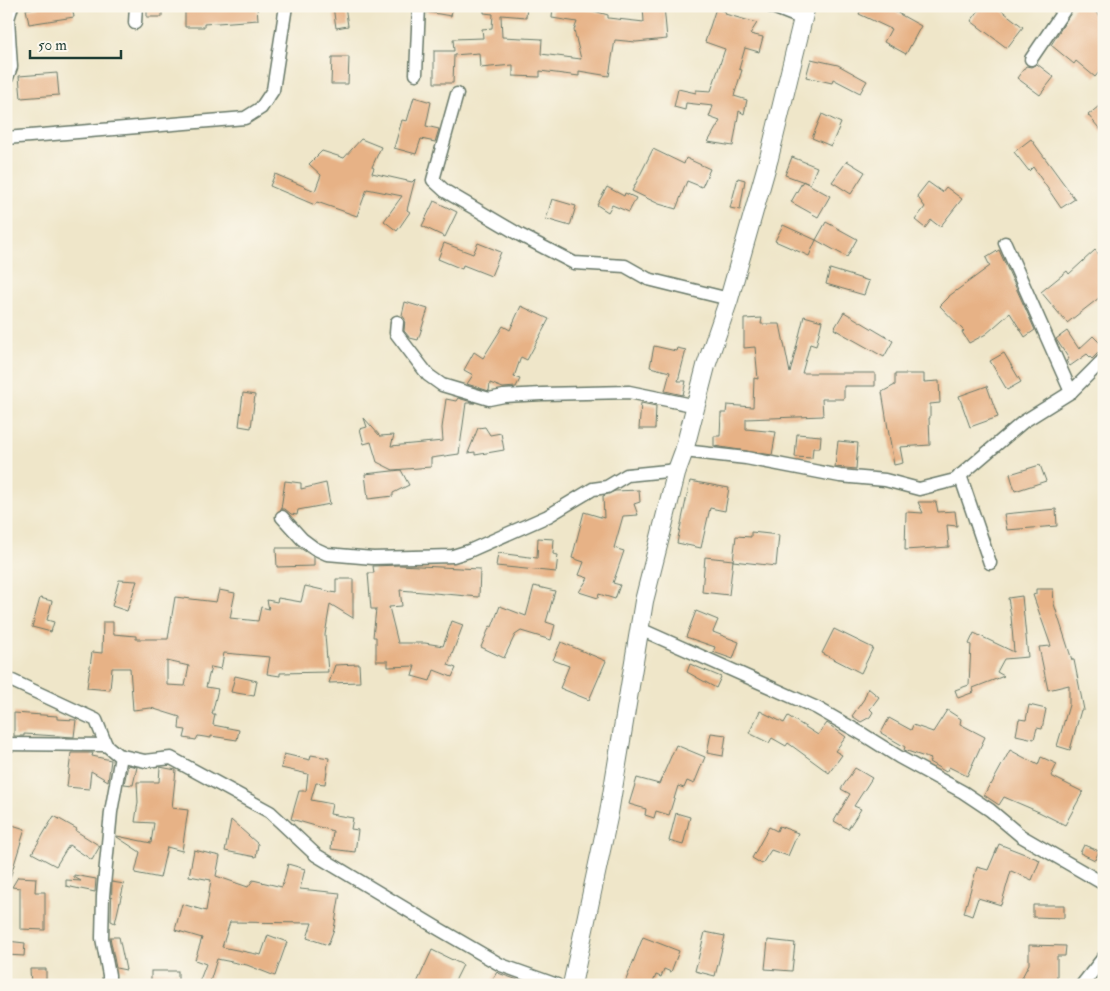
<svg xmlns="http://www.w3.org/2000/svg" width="1110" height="991" viewBox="0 0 1110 991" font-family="'IM FELL Double Pica',serif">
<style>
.building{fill:#e7b286;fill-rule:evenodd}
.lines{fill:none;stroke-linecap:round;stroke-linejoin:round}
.street-casing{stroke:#687868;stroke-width:15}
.secondary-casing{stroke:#687868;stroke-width:20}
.street{stroke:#fff;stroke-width:12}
.secondary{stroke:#fff;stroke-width:18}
</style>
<rect width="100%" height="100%" fill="#fbf7ec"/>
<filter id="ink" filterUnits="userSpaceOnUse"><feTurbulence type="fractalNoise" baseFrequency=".02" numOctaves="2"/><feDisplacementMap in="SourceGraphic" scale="10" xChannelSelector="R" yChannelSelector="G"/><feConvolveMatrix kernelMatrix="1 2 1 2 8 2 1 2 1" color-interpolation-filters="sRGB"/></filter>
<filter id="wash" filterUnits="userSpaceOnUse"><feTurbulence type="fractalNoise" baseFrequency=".0096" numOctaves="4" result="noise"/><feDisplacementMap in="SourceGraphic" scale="20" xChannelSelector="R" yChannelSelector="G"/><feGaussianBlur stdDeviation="1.12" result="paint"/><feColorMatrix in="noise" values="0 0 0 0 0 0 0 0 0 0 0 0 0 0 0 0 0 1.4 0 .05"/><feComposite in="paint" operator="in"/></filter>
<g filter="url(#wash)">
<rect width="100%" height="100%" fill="#efe6c9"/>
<g id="blocks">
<g class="building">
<path d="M46 6H72L74 17 29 24 26 9Z"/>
<rect x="147" y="6" width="15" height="11"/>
<path d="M185 6H257L258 20 204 24V27H185Z"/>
<path d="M333 6H345L348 26 336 28Z"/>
<path d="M427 6H453L451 16 427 12Z"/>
<path d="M484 6H527L526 17 501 15 502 37 542 39 541 54 581 59 574 30 577 22 552 18 553 6H577L608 15V18L644 22 643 6H664L667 39 636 42 615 40 609 76 579 71V76L540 71V77L513 76V65L480 68 479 53 454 55 453 83H434V51H454L453 39 483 38 482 29 492 28 493 14 484 13Z"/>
<path d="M863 6H885L921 26 906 54 884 42 891 29 859 14Z"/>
<path d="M982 6H996L1023 27 1007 48 971 21Z"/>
<path d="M1075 6H1089L1104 20V66L1095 77 1076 61 1074 64 1051 45Z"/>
<path d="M716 8 726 12 725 14 757 23 750 34 763 37 759 52 745 48 739 69 742 70 734 96 747 100 744 114 739 111 733 146 708 142 720 121 709 117 713 106 686 103 685 110 674 107 678 89 696 93V90L711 91 725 49 705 42Z"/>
<path d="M332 57H349L348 84H331Z"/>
<path d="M811 59 838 65 867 81 860 93 833 79 832 83 806 77Z"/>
<path d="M1037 64 1054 77 1040 95 1017 78 1026 66 1031 67Z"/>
<path d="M57 73 59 95 21 98 19 76Z"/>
<path d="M414 97 431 102 426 126 439 129 435 142 421 139 416 154 394 148 402 120 407 121Z"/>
<path d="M1104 102V134L1088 115Z"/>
<path d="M822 114 841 123 831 146 812 138Z"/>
<path d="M361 139 381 147 372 167 374 168 372 173 412 182 415 179 407 210 410 212 397 231 384 221 402 196 367 189 357 216 317 202 315 205 270 186 275 174 315 191 321 175 309 164 322 151 344 158Z"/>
<path d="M1031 139 1075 199 1061 208 1033 167 1029 171 1014 152Z"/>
<path d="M653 149 684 164 686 158 710 169 702 187 687 181 676 209 659 204 632 191Z"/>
<path d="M792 157 817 167 810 184 785 175Z"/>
<path d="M847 161 865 172 851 194 832 182Z"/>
<path d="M738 178 745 180 740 210 730 208Z"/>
<path d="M803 181 830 196 818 217 791 202Z"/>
<path d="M928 182 942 192 946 187 962 199 940 227 931 220 925 228 915 220 925 207 917 196Z"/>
<path d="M607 187 624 196 625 193 636 198 629 212 612 205 608 212 597 205Z"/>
<path d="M552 199 576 206 570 226 546 219Z"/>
<path d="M434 201 457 212 445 237 422 226Z"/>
<path d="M826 222 857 239 847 257 816 240Z"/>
<path d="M783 225 816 240 809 256 775 241Z"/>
<path d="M444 243 473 254 478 243 501 252 491 276 463 265 462 269 438 259Z"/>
<path d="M999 250 1035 330 1025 337 1010 313 986 334 969 343 962 332 964 331 940 306 949 297V296L990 266 986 258Z"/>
<path d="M1095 250 1104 260V294L1067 323 1041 292 1067 271 1069 274Z"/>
<path d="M830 269 869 281 864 295 826 284Z"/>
<path d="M405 302 428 309 418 340 410 338 404 331 405 319 402 315Z"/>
<path d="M521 306 549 319 527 360 521 357 514 377 520 379 516 387 503 388 490 383 489 391 467 384 473 375 464 370 474 352 483 358 503 326 510 330Z"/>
<path d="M844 312 893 341 884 357 834 329Z"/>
<path d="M804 316 822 321 816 346 810 344 802 373H875V386H844V399H822L823 416 746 419V429L776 432 772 455 714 446V436H720L721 413H726L727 405 753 407 754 378 758 379 755 347 744 348V319L762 318 761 324H780L790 373Z"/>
<path d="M1067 331 1079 349 1093 336 1104 347 1092 359 1087 354 1070 366 1066 361 1069 359 1056 339Z"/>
<path d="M654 346 676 351 677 348 686 350 678 381H686L683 395 665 391 670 372 650 367Z"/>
<path d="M1004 353 1021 382 1007 390 990 361Z"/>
<path d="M895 374H924V382L939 381 940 403 930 404V418H929L930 445 900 447 903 463 894 465 882 392 895 385Z"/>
<path d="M987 386 998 417 970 427 959 396Z"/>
<path d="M243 393 255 395 251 428 239 426Z"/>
<path d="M458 398 475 403H466L459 454 431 458V467L393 470 377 462 371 442 364 444 360 429 367 427 364 418 380 436 394 435 391 446 443 441 442 428 446 399 456 401Z"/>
<path d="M641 403 656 406 655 429H639Z"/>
<path d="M485 427 490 435 501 433 504 450 475 455V452L468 453 478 428Z"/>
<path d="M797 434 821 436 820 448H813L812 458 795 457Z"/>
<path d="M838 441 858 443 856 469 835 467Z"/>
<path d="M1040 465 1046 481 1015 491 1010 474Z"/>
<path d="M401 470 409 485 393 493V496L368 499 365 474Z"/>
<path d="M285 481 301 483V489L326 483 330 504 298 510 297 515 291 514 285 509H281Z"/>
<path d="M690 481 729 488 725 511 710 508 701 548 677 543Z"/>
<path d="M639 490 640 502 634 504 638 515 623 516 614 548 624 551 613 583 620 585 615 599 599 594 598 598 579 592 588 578 579 575 584 562 572 558 584 512 604 518 603 496 615 491Z"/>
<path d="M918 502H936L938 512 955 511 957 526 947 525 949 547 905 550 906 512 923 513Z"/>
<path d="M1056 509 1057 526 1007 530 1004 514Z"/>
<path d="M751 532 779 535 776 566 733 561 736 536 751 537Z"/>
<path d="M538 538 554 539 553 554 558 555 556 572 496 566 498 553 537 558Z"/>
<path d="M276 548H300L314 557V566L277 567Z"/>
<path d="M705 557 733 560 729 595 702 592Z"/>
<path d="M399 565 480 569 479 597 400 590 402 606 389 607 398 643H425L443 646 452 621 463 625 448 665 456 668 452 677 434 670 430 681 412 676 415 666 388 667V661H376V637H373L376 609H371L368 573H374L373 566Z"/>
<path d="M336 579H353V618L330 604 325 635 328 672 280 673V676L267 674 270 657 224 653 221 669 211 667 206 687 218 689 212 714H215L213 725 239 730 237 740 211 736V738L198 736 196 740 184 738 186 730 179 729 180 717 151 708 133 710 130 668H112L110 690 87 688 92 652 102 653 103 622H113V634L136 636V639H168L175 597 216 602 219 590 235 593 230 618 258 621 261 607 269 609 267 600 277 602 278 598 301 602 305 586 336 593ZM167 661 189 666 185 686 167 685Z"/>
<path d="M119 580 137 581 127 611 112 606Z"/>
<path d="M534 586 555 591 546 622 555 625 551 640 521 631 515 635 504 658 481 647 490 626 492 627 500 606 526 616Z"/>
<path d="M1036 589H1053L1054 604 1072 660H1074L1084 710H1081L1070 750 1057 746 1069 705V685L1048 690 1039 647 1051 646 1033 595 1036 594Z"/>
<path d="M1022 596 1028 657 1004 659 997 672 1004 676 973 688 974 692 958 698 955 690 969 685 971 645 969 644 974 633 1014 652 1011 616 1008 598Z"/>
<path d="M40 598 52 601 47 620 54 622 51 632 32 627Z"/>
<path d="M696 611 718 620 713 632 739 642 733 659 713 652 715 647 686 637Z"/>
<path d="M834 629 873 648 861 673 822 653Z"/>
<path d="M561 642 606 661 589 700 560 688 569 666 553 660Z"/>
<path d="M359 664 360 682 329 683 335 665Z"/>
<path d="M690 664 721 677 716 688 687 672Z"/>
<path d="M235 676 257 681 254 696 231 692Z"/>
<path d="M868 688 879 697 870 709 873 712 870 717 861 722 852 716 864 699Z"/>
<path d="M1029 705 1046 709 1042 729 1037 728 1034 739 1016 735 1019 719 1026 720Z"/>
<path d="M947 710 961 719 960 724 985 737 967 776 949 767 946 772 929 762 931 759 904 750 905 747 881 733 889 718 911 730 913 725 933 732Z"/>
<path d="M760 711 784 723 788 716 818 735 827 723 846 737 835 751 842 755 829 773 788 743 786 746 772 738 769 743 749 733Z"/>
<path d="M14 713 57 716V719L76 720 74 737 24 734V736H14Z"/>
<path d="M711 733 726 735 723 756 707 753Z"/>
<path d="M676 745 705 757 694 784 687 781 684 788 678 786 669 815 656 811 654 818 645 815 646 809 629 804 637 778 659 784Z"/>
<path d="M1010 750 1038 765 1041 757 1057 764 1051 776 1083 792 1065 825 1039 812 1004 797 999 805 984 795 990 784 991 785Z"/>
<path d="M71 753H93L92 756 111 760 108 781 91 771 89 789 67 787Z"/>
<path d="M284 754 310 760 311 755 329 758 325 784 316 783 311 800 332 804 330 814 353 818 351 829 358 830 355 852 331 849 333 831 291 819 299 791H306L308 774 281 768Z"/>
<path d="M128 765 137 767 133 785 124 784Z"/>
<path d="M160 767 176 770 172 808 188 810 182 851 167 847 160 878 135 873 140 852 117 837V836L151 843 154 823 135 822 138 802 137 782H159Z"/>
<path d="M855 768 872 778 854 806 861 809 848 829 834 821 850 794 841 789Z"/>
<path d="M676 813 690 817 683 845 669 841Z"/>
<path d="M54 816 77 829 76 831 100 846 92 860 69 845 56 866 32 853Z"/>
<path d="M231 820 258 844 256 857 225 851Z"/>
<path d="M6 823 25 829 9 881H6Z"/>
<path d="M779 826 798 833 788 856 771 850 762 864 752 858 769 827 777 831Z"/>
<path d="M999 844 1040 860 1032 880 1011 871 1001 905 978 898 972 916 964 913 977 867 988 870Z"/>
<path d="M1084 845 1099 851 1095 860 1080 853Z"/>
<path d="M194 850 220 856 216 876 248 887 253 880 282 887 288 864 305 869 300 889 340 893 334 929 328 945 307 938 312 923 230 922 222 947 261 955 268 935 287 942 275 976 247 965 217 959 209 985H198L206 964 195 960 202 938 175 930 182 904 206 911 211 880 189 876Z"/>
<path d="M74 875 96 879 95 892 66 886V880L81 881 74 877Z"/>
<path d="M18 877 36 878 35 892H45V930L20 929V888L12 887Z"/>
<path d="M112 882 124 884 115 923 111 921Z"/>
<path d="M1033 905H1064V918L1033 917Z"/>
<path d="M705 932 725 936 715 976 695 971Z"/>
<path d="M110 937H119L126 970 116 968Z"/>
<path d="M643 937 679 951 671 972 664 969 661 977 656 975 652 985H624Z"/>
<path d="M768 940 795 943 792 971 765 969Z"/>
<path d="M7 941 25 943 24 956 6 955Z"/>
<path d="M1029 945 1066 946 1065 956H1057V985H1018L1029 964Z"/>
<path d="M432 950 463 965 453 985H416Z"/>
<path d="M30 969H46V985H31Z"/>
<rect x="151" y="971" width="27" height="14"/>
<path d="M497 972 498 973 532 985H489Z"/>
</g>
</g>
</g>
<g filter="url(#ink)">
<use href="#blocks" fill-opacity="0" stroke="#687868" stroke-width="1"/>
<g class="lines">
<defs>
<g id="street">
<path d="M770 6 803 19"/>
<path d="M135 23 136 6"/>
<path d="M1031 59 1067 6"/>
<path d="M416 74 419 6"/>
<path d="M6 80 11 67 8 19 12 6"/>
<path d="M457 94 433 180 445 191 520 235 574 263 625 266 648 279 729 299"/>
<path d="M6 138 245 118 261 108 273 90 286 6"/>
<path d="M1005 243 1071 392"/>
<path d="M397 322 396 333 428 375 442 385 489 399 504 396 542 394 629 392 697 406"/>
<path d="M684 451 746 458 840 476 885 480 919 489 955 480 1023 422 1071 392 1104 359"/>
<path d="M960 475 990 563"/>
<path d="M282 517 302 539 314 548 327 554 373 558 453 556 469 551 548 516 593 489 607 487 627 475 677 470"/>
<path d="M640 629 817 708 864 735 899 757 963 792 990 810 1021 836 1104 884"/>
<path d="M6 678 96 720 106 745 118 755 145 761 171 758 270 812 316 855 439 929 501 965 557 985"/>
<path d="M6 744 106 745"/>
<path d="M109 985V975L102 938 103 896 111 812 121 756"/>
<path d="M1082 985 1104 957"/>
</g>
<path id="secondary" d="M572 985 609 813 644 601 677 470 684 451 706 366 729 299 769 158 806 6"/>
</defs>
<use href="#street" class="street-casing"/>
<use href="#secondary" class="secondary-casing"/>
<use href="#street" class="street"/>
<use href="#secondary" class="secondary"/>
</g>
</g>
<rect width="1110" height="991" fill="none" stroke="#fbf7ec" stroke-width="25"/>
<path d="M30 50v8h91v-8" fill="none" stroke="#1f3d34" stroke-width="2.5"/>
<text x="38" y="50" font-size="15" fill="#1f3d34" stroke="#fbf7ec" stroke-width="4" paint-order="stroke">50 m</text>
</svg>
